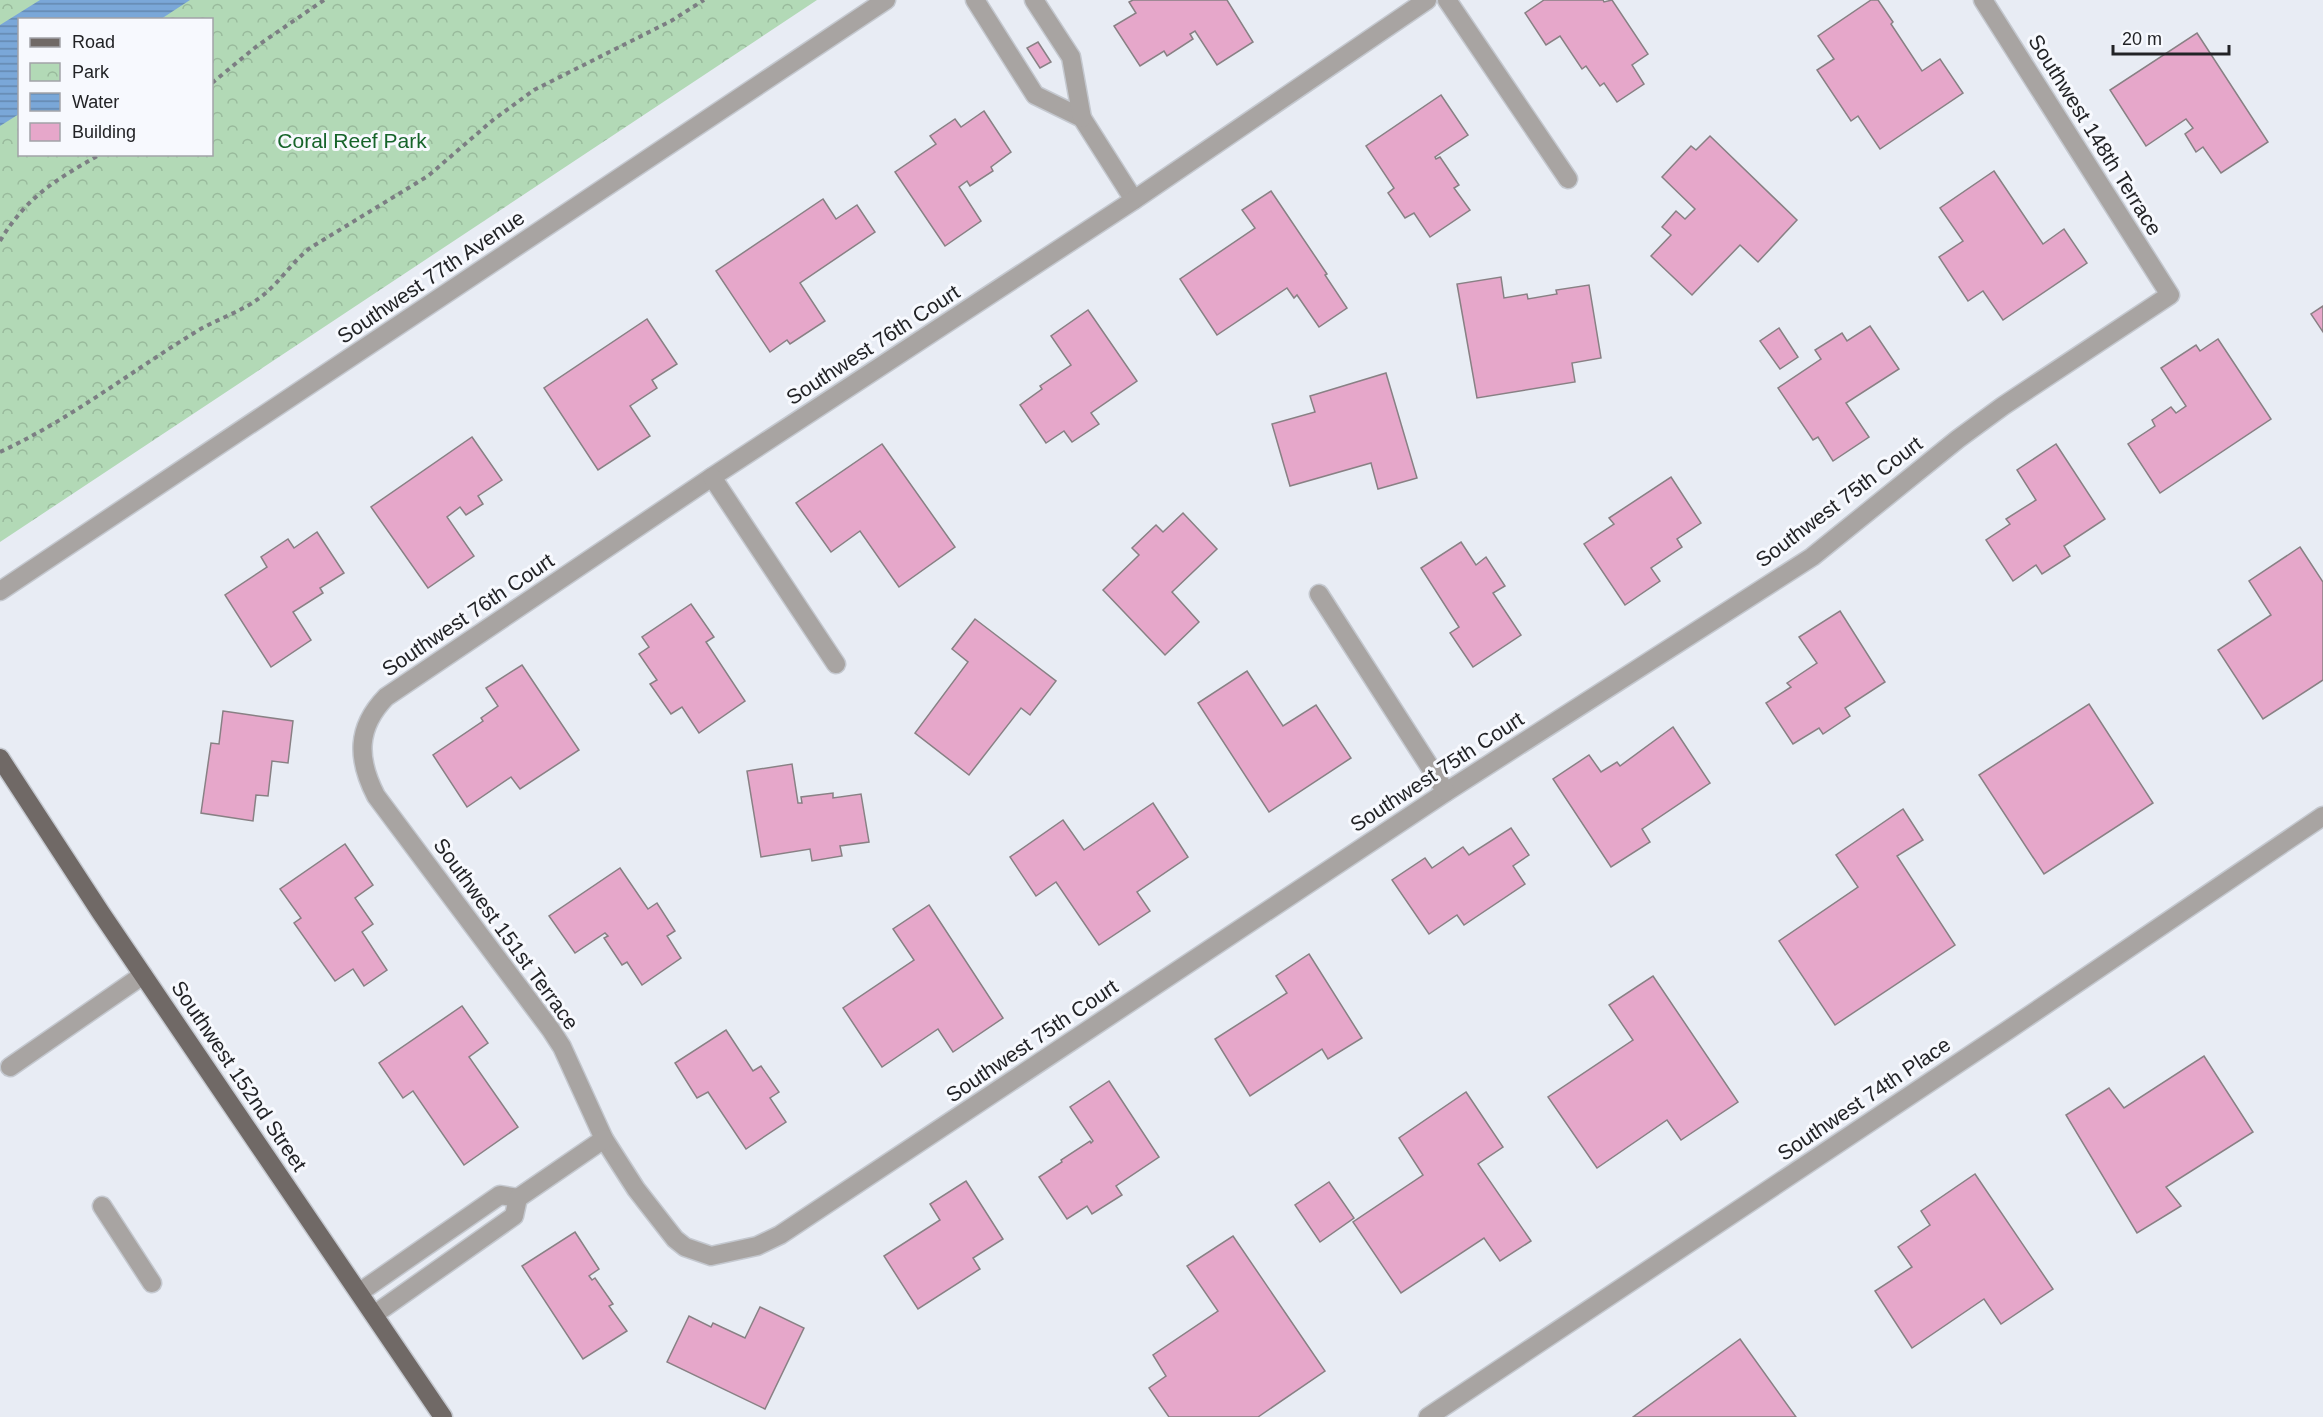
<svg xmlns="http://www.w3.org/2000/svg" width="2323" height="1417" viewBox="0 0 2323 1417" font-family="Helvetica,sans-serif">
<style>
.park{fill:url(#park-crowns);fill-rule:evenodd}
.water{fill:url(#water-rules)}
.building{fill:#e6a7ca;stroke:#888084;stroke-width:1.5}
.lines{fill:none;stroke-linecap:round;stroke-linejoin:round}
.minor-casing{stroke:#c4c8cf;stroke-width:21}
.major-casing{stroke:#c4c8cf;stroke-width:21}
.path{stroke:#7c7e83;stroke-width:4;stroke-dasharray:4.5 4.5;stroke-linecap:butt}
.minor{stroke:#a8a4a2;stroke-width:18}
.major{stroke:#706966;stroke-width:18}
.labels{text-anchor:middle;stroke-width:6;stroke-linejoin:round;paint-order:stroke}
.street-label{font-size:21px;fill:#222326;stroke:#f7f9fe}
.park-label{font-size:21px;fill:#16642a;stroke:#f7f9fe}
</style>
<defs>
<pattern id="park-crowns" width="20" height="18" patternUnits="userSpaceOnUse" patternTransform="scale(1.5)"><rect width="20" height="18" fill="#b2d9b6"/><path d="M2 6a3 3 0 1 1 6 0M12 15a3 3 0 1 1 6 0" fill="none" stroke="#99ba9c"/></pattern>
<pattern id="water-rules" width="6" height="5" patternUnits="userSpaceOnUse" patternTransform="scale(1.5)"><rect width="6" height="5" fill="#7aa7d8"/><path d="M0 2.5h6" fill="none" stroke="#6488af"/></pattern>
</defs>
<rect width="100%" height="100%" fill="#e8ecf4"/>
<path class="park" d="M0 0H817L0 542ZM20 20H212V154H20Z"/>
<path class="water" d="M40 0H190L161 19 20 20 19 114 0 126V25Z"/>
<g class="building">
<path d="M1133 0H1227L1253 42 1217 65 1195 31 1190 34 1193 39 1167 56 1164 51 1140 66 1114 26 1136 13 1129 2Z"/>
<path d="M1544 0H1603L1604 2 1612 0 1648 54 1632 65 1644 84 1617 102 1604 83 1600 86 1586 66 1582 69 1560 36 1546 45 1525 13Z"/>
<path d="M1871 0H1878L1893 22 1891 24 1922 71 1940 59 1963 93 1880 149 1858 116 1851 121 1817 70 1834 59 1818 36Z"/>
<path d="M2197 33 2268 142 2221 173 2203 147 2196 152 2185 134 2193 128 2186 119 2146 146 2110 90Z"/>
<path d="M1038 42 1051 62 1040 68 1027 48Z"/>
<path d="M1441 95 1468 135 1435 157 1436 159 1440 157 1459 185 1454 188 1470 210 1430 237 1414 213 1405 218 1388 193 1394 188 1366 146Z"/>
<path d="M984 111 1011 152 991 167 993 171 970 186 967 181 959 187 981 221 945 246 895 172 936 144 930 136 955 119 961 127Z"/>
<path d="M1710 136 1797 220 1758 262 1740 245 1692 295 1651 256 1671 235 1662 227 1676 211 1685 219 1695 209 1662 177 1691 146 1696 150Z"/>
<path d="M1994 171 2043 244 2064 229 2087 263 2003 320 1983 291 1968 301 1939 257 1963 241 1940 208Z"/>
<path d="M1271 191 1327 274 1325 275 1347 308 1319 327 1297 295 1294 298 1287 288 1217 335 1180 279 1255 228 1242 210Z"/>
<path d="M823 199 836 219 857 205 875 232 800 283 825 321 790 344 787 340 770 352 716 271Z"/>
<path d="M1501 277 1504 298 1527 294 1528 299 1557 294 1556 290 1589 285 1601 358 1572 363 1575 382 1477 398 1457 284Z"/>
<path d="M2323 306V332L2311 314Z"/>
<path d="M1088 310 1137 381 1091 413 1099 424 1072 442 1064 431 1046 443 1020 405 1042 389 1040 386 1071 365 1051 336Z"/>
<path d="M647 319 677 364 652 380 657 388 630 406 650 436 598 470 544 388Z"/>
<path d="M1870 326 1899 369 1846 403 1869 437 1833 461 1818 437 1813 440 1778 388 1821 359 1815 350 1842 333 1847 341Z"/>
<path d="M1779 328 1798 357 1780 369 1760 341Z"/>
<path d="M2218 339 2271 419 2160 493 2128 444 2155 426 2152 420 2171 407 2176 413 2186 406 2161 368 2196 345 2200 351Z"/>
<path d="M1386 373 1417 478 1378 489 1371 463 1290 486 1272 424 1315 412 1310 396Z"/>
<path d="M472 437 502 480 478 496 483 504 466 515 460 507 447 517 474 556 428 588 371 507Z"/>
<path d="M882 444 955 547 899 587 860 531 831 552 796 503Z"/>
<path d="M2056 444 2105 519 2064 546 2070 556 2042 574 2036 565 2013 581 1986 540 2010 524 2006 519 2036 500 2017 470Z"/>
<path d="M1671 477 1701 523 1677 539 1682 547 1651 568 1660 581 1625 605 1584 544 1614 524 1609 518Z"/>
<path d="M1183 513 1217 549 1172 592 1199 622 1165 655 1103 590 1139 555 1132 548 1156 525 1163 532Z"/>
<path d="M317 532 344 573 320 588 323 593 293 612 311 640 271 667 225 595 267 567 261 557 288 539 294 548Z"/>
<path d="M1461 542 1476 565 1486 557 1505 586 1493 593 1521 635 1473 667 1450 633 1459 627 1421 568Z"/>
<path d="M2300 547 2323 582V680L2263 719 2218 650 2271 615 2249 581Z"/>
<path d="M691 604 714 637 706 642 745 701 699 733 682 707 671 714 650 684 657 680 639 654 649 647 642 637Z"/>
<path d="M1840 611 1885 682 1845 708 1850 716 1823 734 1819 728 1793 744 1766 703 1791 687 1787 683 1817 663 1799 637Z"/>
<path d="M975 619 1056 681 1030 715 1021 708 969 775 915 733 968 662 952 649Z"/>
<path d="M522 665 579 750 520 789 511 777 467 807 433 755 483 721 481 718 498 706 486 688Z"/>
<path d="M1247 671 1283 726 1316 705 1351 758 1269 812 1198 703Z"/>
<path d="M2089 704 2153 803 2044 874 1979 775Z"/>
<path d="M223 711 293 721 288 763 272 761 268 796 256 795 253 821 201 813 211 743 219 744Z"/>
<path d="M1673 727 1710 783 1642 829 1650 842 1611 867 1553 779 1589 755 1601 772 1617 762 1620 766Z"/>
<path d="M792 764 798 803H802L801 797 833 793V798L861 794 869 842 840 846 842 856 812 861 810 849 761 857 747 771Z"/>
<path d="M1153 803 1188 857 1137 892 1150 911 1099 945 1056 882 1036 896 1010 857 1063 820 1084 850Z"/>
<path d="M1903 809 1923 840 1897 856 1955 945 1835 1025 1779 941 1858 887 1836 855Z"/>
<path d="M1511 828 1529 855 1513 866 1525 884 1464 925 1457 915 1429 934 1392 880 1425 858 1432 868 1463 847 1469 855Z"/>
<path d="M345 844 373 885 355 898 373 924 362 932 387 970 364 986 353 969 335 981 294 923 301 918 280 889Z"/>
<path d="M620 868 648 909 657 903 675 931 667 936 681 958 642 985 627 962 622 965 604 938 608 936 605 933 575 953 549 916Z"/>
<path d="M929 905 1003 1018 953 1052 938 1029 882 1067 843 1008 914 960 893 929Z"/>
<path d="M1309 954 1362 1038 1328 1059 1322 1049 1250 1096 1215 1039 1287 993 1276 976Z"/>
<path d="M1653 976 1738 1102 1681 1140 1667 1120 1597 1168 1548 1097 1633 1040 1609 1005Z"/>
<path d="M462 1006 488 1043 469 1057 518 1127 464 1165 413 1091 403 1098 379 1063Z"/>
<path d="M726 1030 753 1071 761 1066 779 1092 770 1098 786 1122 746 1149 708 1092 697 1098 675 1063Z"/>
<path d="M2204 1056 2253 1132 2166 1187 2181 1206 2137 1233 2066 1115 2109 1088 2124 1108Z"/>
<path d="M1109 1081 1159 1157 1116 1186 1122 1195 1092 1214 1087 1206 1067 1219 1039 1177 1062 1162 1061 1160 1090 1141 1091 1143 1093 1141 1070 1107Z"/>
<path d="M1466 1092 1503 1147 1478 1164 1531 1241 1500 1261 1484 1238 1401 1293 1353 1222 1423 1175 1399 1138Z"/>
<path d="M1975 1174 2053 1289 2001 1324 1984 1299 1912 1348 1875 1291 1912 1267 1898 1247 1930 1225 1921 1211Z"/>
<path d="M966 1181 1003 1239 973 1258 980 1269 918 1309 884 1256 940 1220 930 1204Z"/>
<path d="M1329 1182 1354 1218 1320 1242 1295 1205Z"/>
<path d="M575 1232 599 1269 589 1276 592 1280 595 1278 613 1304 609 1306 627 1331 583 1359 522 1266Z"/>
<path d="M1233 1236 1325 1371 1258 1417H1169L1149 1388 1166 1376 1153 1355 1218 1311 1187 1266Z"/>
<path d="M760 1307 804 1328 765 1409 667 1362 689 1316 711 1327 713 1323 745 1338Z"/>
<path d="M1740 1339 1796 1417H1633Z"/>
</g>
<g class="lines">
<defs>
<g id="minor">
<path d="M975 0 1035 95 1082 118 1134 200"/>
<path d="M1034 0 1071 57 1082 118"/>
<path d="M1427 0 1134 200 712 477 386 697C356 728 357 759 376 796L551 1030 562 1047 604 1139 636 1189 675 1239 685 1247 711 1256 757 1246 780 1235 1446 792 1812 557 1958 439 2003 406 2170 295 1983 0"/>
<path d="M1447 0 1568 179"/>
<path d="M712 477 836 664"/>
<path d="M0 591 886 0"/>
<path d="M1319 594 1446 792"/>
<path d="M10 1067 143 975"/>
<path d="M102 1206 152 1283"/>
<path d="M360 1292 500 1195 518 1198"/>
<path d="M375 1314 514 1216 518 1198 604 1139"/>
<path d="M1428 1417 2008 1030 2323 816"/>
</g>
<path id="major" d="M0 758 101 913 443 1417"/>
</defs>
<use href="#minor" class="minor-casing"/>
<use href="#major" class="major-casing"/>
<g class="path">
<path d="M212 83 257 46 324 0"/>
<path d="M0 241C27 196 57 179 101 154"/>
<path d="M0 452C69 420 129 373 194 333 216 319 242 312 262 296 280 282 292 262 310 248L428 176 493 120 534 90 671 21 704 0"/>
</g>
<use href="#minor" class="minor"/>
<use href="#major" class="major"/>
</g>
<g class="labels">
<g class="street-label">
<text transform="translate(2095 135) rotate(58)" y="7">Southwest 148th Terrace</text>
<text transform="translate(431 277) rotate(-34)" y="7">Southwest 77th Avenue</text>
<text transform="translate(873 345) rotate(-33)" y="7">Southwest 76th Court</text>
<text transform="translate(1839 502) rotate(-37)" y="7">Southwest 75th Court</text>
<text transform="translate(468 615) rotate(-34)" y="7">Southwest 76th Court</text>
<text transform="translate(1437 772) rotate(-33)" y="7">Southwest 75th Court</text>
<text transform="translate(506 934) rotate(54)" y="7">Southwest 151st Terrace</text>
<text transform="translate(1032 1041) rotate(-34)" y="7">Southwest 75th Court</text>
<text transform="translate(239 1076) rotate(56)" y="7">Southwest 152nd Street</text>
<text transform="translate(1864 1099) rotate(-34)" y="7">Southwest 74th Place</text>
</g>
<g class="park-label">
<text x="352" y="148">Coral Reef Park</text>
</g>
</g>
<rect x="18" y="18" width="195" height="138" fill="#f7f9fe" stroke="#a2a3a8" stroke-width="1.5"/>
<rect x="30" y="38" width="30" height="9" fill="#706966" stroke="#a2a3a8" stroke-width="1.5"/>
<text x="72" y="48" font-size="18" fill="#222326">Road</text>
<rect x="30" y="63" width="30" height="18" fill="url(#park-crowns)" stroke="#a2a3a8" stroke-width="1.5"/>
<text x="72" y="78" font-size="18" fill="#222326">Park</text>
<rect x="30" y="93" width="30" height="18" fill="url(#water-rules)" stroke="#a2a3a8" stroke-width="1.5"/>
<text x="72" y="108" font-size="18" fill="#222326">Water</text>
<rect x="30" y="123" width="30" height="18" fill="#e6a7ca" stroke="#a2a3a8" stroke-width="1.5"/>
<text x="72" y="138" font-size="18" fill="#222326">Building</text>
<path d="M2113 45v9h116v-9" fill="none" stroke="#222326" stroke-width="3"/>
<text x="2122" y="45" font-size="18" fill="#222326" stroke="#f7f9fe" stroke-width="4.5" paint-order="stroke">20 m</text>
</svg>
